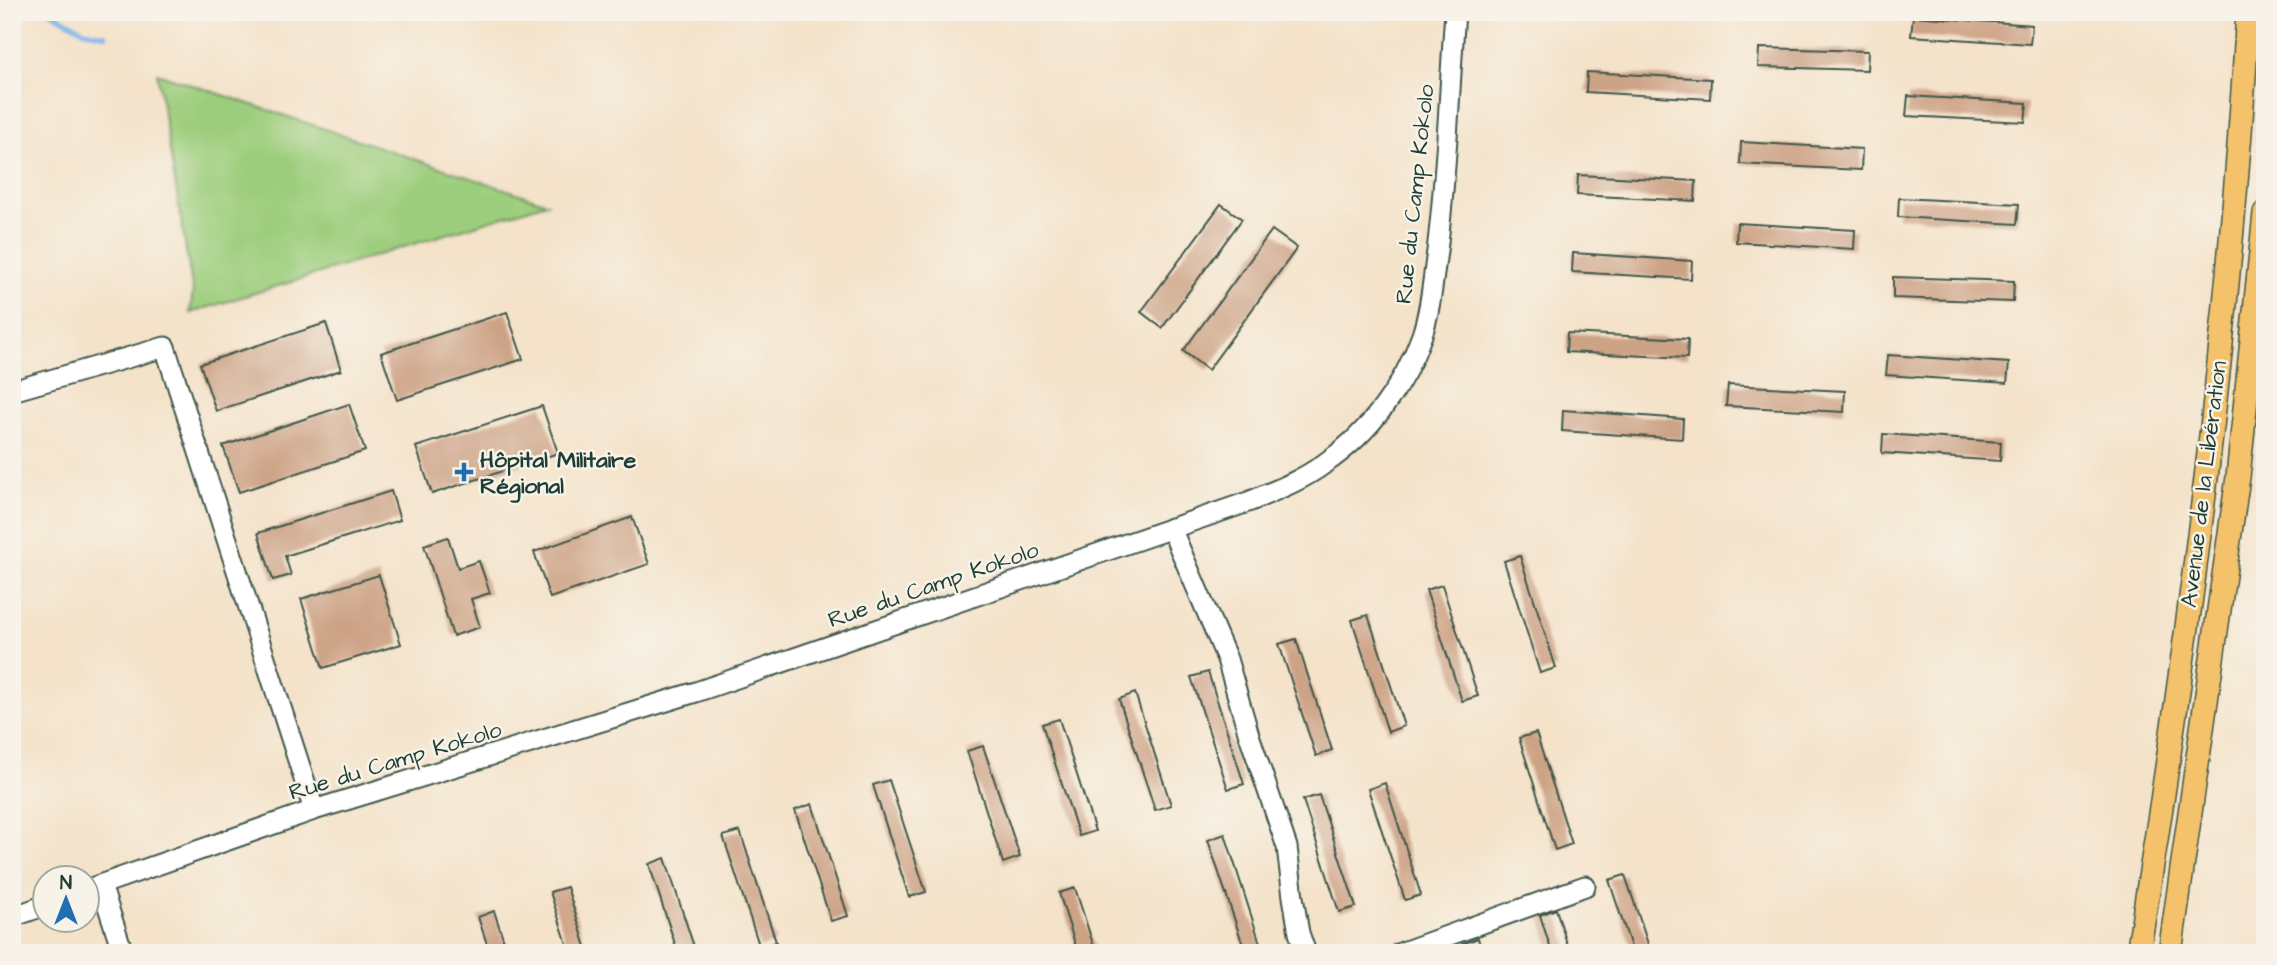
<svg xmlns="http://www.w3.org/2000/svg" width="2277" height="965" viewBox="0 0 2277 965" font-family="'Architects Daughter',sans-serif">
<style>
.green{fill:#9ccd7c;stroke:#5e8558;stroke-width:2}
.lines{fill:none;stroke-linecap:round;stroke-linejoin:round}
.stream{stroke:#7db3eb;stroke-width:5}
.building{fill:#cda386}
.minor-casing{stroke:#3f564a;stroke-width:23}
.major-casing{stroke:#3f564a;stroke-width:26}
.minor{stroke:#fff;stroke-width:19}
.major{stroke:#f3c26a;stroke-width:23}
.poi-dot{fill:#1f6fb2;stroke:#f7f3e8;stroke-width:2.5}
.labels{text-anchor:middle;stroke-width:5;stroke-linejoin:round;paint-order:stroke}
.street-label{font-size:23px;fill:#1f3d34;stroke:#f7f3e8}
.poi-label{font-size:23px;font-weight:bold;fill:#1f3d34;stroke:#f7f3e8;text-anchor:start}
</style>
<rect width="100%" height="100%" fill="#f7f3e8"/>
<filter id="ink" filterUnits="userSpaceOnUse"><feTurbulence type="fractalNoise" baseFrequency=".0143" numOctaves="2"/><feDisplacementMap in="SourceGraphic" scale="14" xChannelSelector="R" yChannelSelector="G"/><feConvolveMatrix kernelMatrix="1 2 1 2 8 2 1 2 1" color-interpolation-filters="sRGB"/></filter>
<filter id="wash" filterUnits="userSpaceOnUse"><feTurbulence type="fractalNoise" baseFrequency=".00686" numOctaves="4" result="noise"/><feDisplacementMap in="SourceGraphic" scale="28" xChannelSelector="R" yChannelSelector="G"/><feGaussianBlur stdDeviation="1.57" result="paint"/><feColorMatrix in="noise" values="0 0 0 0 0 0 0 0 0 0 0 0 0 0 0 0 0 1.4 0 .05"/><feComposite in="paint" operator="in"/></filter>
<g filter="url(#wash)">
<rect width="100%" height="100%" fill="#f4e2c9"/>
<path class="green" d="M157 73 547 203 190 313 193 292Z"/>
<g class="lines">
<path class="stream" d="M51 12 85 31 106 35"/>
</g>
<g id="blocks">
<g class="building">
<path d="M1913 16 2032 25 2030 44 1911 36Z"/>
<path d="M1759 48 1868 51 1867 70 1758 67Z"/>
<path d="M1587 72 1711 79 1710 99 1586 92Z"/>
<path d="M1908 96 2027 103 2025 122 1906 116Z"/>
<path d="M1741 142 1862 149 1861 170 1740 164Z"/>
<path d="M1578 175 1696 181 1695 201 1577 195Z"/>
<path d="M1899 198 2019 204 2017 224 1898 217Z"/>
<path d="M1221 204 1242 219 1162 328 1141 312Z"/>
<path d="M1737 223 1855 230 1854 249 1736 242Z"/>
<path d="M1272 230 1297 248 1208 370 1183 351Z"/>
<path d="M1573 253 1692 261 1691 279 1572 272Z"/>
<path d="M1893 277 2014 281 2013 302 1893 298Z"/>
<path d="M507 312 523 359 397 400 381 353Z"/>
<path d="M326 323 341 370 216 411 200 364Z"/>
<path d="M1567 333 1688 339 1687 358 1566 352Z"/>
<path d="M1888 355 2009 363 2007 383 1886 375Z"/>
<path d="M1728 385 1845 391 1844 412 1726 406Z"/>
<path d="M349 404 365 451 239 492 223 446Z"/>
<path d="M542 406 558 453 432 494 416 447Z"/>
<path d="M1563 410 1683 419 1682 439 1562 431Z"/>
<path d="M1883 434 2001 442 2000 461 1882 453Z"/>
<path d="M391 491 400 520 285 556 291 575 273 580 258 533Z"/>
<path d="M632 517 649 564 550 598 534 552Z"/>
<path d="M448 537 458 568 479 561 490 593 471 599 480 627 453 636 424 545Z"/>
<path d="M1520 556 1556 668 1540 673 1504 561Z"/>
<path d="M379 575 401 644 323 668 301 599Z"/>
<path d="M1442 585 1478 696 1462 701 1426 590Z"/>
<path d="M1368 615 1404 726 1388 732 1352 620Z"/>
<path d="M1296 639 1332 750 1316 756 1279 644Z"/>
<path d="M1208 672 1244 784 1228 789 1191 677Z"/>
<path d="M1135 693 1171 805 1155 810 1119 699Z"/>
<path d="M1059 719 1095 831 1079 836 1042 724Z"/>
<path d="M1536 733 1572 844 1555 850 1519 738Z"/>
<path d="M983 746 1020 857 1003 863 967 751Z"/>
<path d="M889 780 926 892 909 897 873 785Z"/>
<path d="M1385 783 1421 895 1405 900 1368 789Z"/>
<path d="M1319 795 1356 907 1339 912 1303 800Z"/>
<path d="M812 804 848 916 831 921 795 810Z"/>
<path d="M740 831 776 942 760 948 723 836Z"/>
<path d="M1225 834 1261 946 1245 951 1208 840Z"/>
<path d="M665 858 696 953H678L649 864Z"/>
<path d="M1625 875 1651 953H1633L1609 880Z"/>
<path d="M567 887 588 953H570L550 892Z"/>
<path d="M1075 888 1096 953H1078L1059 893Z"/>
<path d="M1556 909 1570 953H1552L1540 915Z"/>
<path d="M494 911 508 953H490L478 917Z"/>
<path d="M1478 938 1482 953H1464L1462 944Z"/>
</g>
</g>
</g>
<g filter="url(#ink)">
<use href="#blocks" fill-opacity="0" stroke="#3f564a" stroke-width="2"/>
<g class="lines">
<defs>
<g id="minor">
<path d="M12 391 165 347 314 810"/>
<path d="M1171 528 1227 659 1249 735 1287 847 1293 897 1299 933 1306 953"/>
<path d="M101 885 123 953"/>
<path d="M88 889 314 810 696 692 1248 502C1274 491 1301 481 1324 464 1370 433 1404 386 1422 335 1431 308 1433 279 1437 251 1447 171 1449 92 1455 12"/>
<path d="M12 917 46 905"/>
<path d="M1400 953 1585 886"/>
</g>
<g id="major">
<path d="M2138 953C2189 641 2230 327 2248 12"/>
<path d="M2170 953 2238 477 2265 213"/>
</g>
</defs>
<use href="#minor" class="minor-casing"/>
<use href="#major" class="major-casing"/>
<use href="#minor" class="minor"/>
<use href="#major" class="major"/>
</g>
</g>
<path class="poi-dot" d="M460.5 461.5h7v7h7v7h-7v7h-7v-7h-7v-7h7z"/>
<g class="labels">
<g class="street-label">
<text transform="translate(1414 194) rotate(-84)" y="8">Rue du Camp Kokolo</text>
<text transform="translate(2203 484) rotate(-83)" y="8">Avenue de la Libération</text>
<text transform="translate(933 584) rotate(-19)" y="8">Rue du Camp Kokolo</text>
<text transform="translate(395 760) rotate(-17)" y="8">Rue du Camp Kokolo</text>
</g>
<g class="poi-label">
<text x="480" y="467">Hôpital Militaire<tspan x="480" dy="26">Régional</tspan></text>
</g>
</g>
<rect width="2277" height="965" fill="none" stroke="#f7f3e8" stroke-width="42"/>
<g transform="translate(66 899)"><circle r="33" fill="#f7f3e8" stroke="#a1aaa0" stroke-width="2"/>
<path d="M0-5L12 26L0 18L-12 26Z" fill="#1f6fb2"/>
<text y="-10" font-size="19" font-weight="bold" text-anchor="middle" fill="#1f3d34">N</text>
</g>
</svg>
